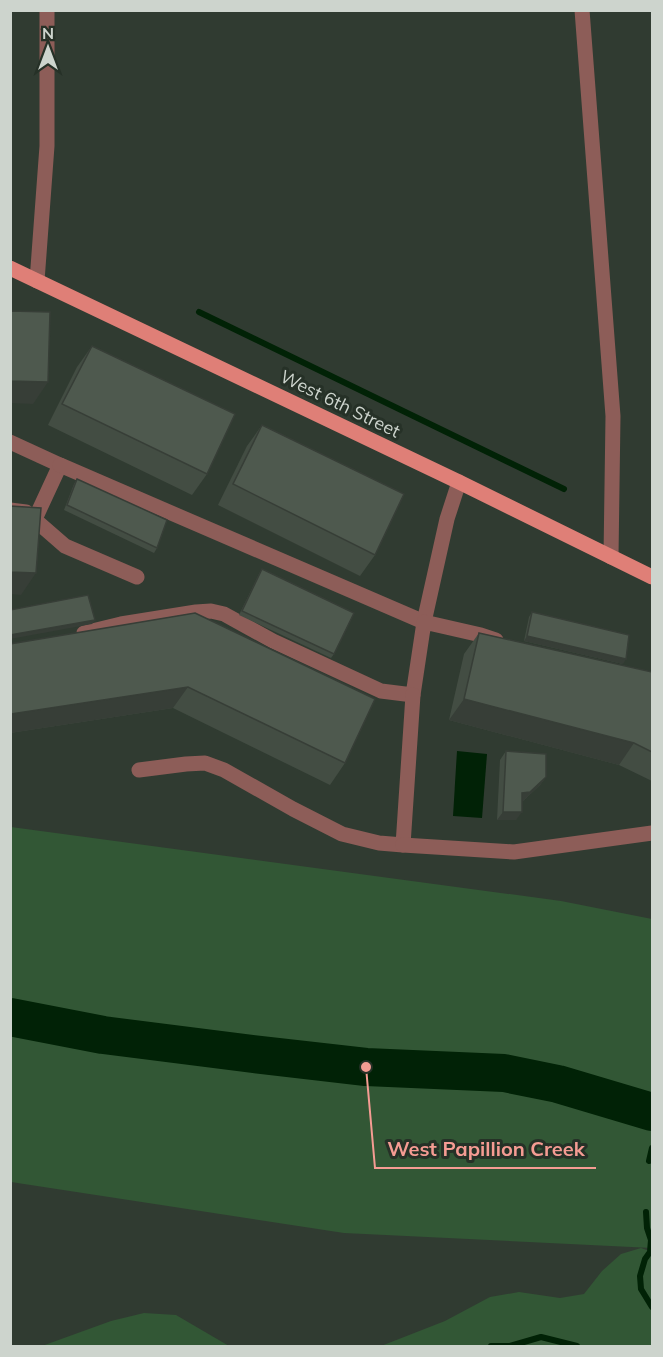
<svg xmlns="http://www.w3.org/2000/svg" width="663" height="1357" viewBox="0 0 663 1357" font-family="Mulish,sans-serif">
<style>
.green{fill:#325735}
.water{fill:#012206}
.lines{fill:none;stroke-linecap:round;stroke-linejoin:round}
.stream{stroke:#012206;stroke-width:6}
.river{stroke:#012206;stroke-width:38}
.minor{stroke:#8d5d58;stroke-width:15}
.major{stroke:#df7f77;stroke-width:15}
.wall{fill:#434d43}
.shaded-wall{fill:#373e37}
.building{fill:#4e594e;stroke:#373e37;stroke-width:1.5}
.labels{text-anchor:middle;stroke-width:6;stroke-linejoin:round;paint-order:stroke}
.street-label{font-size:18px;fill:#cdd4cd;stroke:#263127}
.leader{fill:none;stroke:#f59c93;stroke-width:2}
.callout-dot{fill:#f59c93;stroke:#263127;stroke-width:2}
.callout-label{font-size:20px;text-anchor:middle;font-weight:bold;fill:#f59c93;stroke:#263127;stroke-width:6;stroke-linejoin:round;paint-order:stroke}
</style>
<rect width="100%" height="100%" fill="#303b31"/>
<g class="green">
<path d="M11 827 561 901 652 919V1248L344 1233 11 1182Z"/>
<path d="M641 1248 652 1252V1346H381L445 1321 490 1297 519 1292 560 1298 584 1294 602 1271 621 1254Z"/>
<path d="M144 1313 176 1315 229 1346H42L111 1321Z"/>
</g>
<path class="water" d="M457 751 487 754 482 818 453 816Z"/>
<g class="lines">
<g class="stream">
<path d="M199 312 564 489"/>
<path d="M649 1161 652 1148"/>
<path d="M646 1212 647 1228 651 1240 650 1252 645 1259 640 1276 641 1289 652 1307"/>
<path d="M491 1346H510L541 1337 577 1346"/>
</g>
<path class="river" d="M10 1017 103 1035 253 1054 366 1067 504 1073 558 1084 652 1112"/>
<g class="minor">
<path d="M582 10 613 416 611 557"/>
<path d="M37 281 47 146V10"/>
<path d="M10 442 60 465 35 519"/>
<path d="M60 465 424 622 447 519 459 482"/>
<path d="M10 510 26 512 65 546 137 577"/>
<path d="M84 633 121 624 196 612 211 611 224 614 273 641 381 691 413 695 424 622 481 635 496 640"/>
<path d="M139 770 186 764 205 763 224 770 293 809 342 834 379 843 403 845 413 695"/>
<path d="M403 845 514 852 652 833"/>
</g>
<path class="major" d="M10 268 459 482 652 577"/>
</g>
<g class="wall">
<path d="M92 346 207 474 192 495 48 425 77 367Z"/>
<path d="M262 425 375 555 360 576 218 505 247 446Z"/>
<path d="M77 479 157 548 154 553 64 510 74 484Z"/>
<path d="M262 569 334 654 331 658 239 615 259 574Z"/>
<path d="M532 612 623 664 524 641 529 617Z"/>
<path d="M195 613 345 763 330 785 173 708 10 733V644Z"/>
<path d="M479 633 652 672V781L619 765 449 720 464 654Z"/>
<path d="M506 751 546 777 540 785 523 801H522L516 820H497L500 760Z"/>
</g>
<g class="shaded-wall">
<path d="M10 381 48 382 33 404 10 403Z"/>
<path d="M10 572 36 573 21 595 10 594Z"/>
<path d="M95 620 92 624 10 639V635Z"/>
<path d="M527 636 626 659 623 664 524 641Z"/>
<path d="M188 687 173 708 10 733 11 714Z"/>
<path d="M464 699 634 743 619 765 449 720Z"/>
<path d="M546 777 540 785 523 801H516L522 793Z"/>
<path d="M503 812H522L516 820H497Z"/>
</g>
<g class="building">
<path d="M10 311 50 312 48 382 10 381Z"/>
<path d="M92 346 235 414 207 474 62 404Z"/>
<path d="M262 425 404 494 375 555 233 484Z"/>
<path d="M77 479 167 520 157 548 67 505Z"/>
<path d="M10 506 41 508 36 573 10 572Z"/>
<path d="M262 569 354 613 334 654 242 611Z"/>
<path d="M88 595 95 620 10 635V610Z"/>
<path d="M532 612 629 635 626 659 527 636Z"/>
<path d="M195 613 375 699 345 763 188 687 11 714 10 644Z"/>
<path d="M479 633 652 672V752L634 743 464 699Z"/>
<path d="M506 751 546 754V777L530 792 522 793V812H503Z"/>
</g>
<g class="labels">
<g class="street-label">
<text transform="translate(340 404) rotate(26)" y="6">West 6th Street</text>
</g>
</g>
<path class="leader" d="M366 1067L375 1168H596"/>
<circle class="callout-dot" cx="366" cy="1067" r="6"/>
<g class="callout-label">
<text x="486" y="1156">West Papillion Creek</text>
</g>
<rect width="663" height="1357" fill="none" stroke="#cdd4cd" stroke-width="24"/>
<g transform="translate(48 48)" stroke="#263127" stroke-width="4.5" paint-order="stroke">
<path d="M0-4.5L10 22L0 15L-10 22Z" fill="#cdd4cd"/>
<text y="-9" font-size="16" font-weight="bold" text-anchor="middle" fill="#cdd4cd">N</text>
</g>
</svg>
